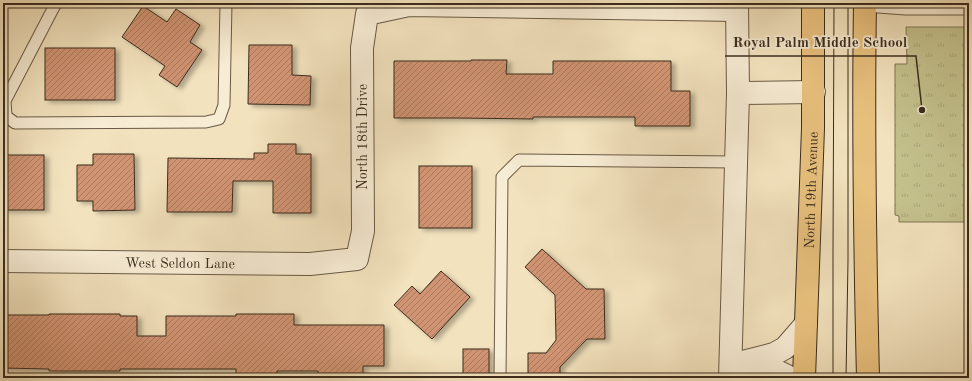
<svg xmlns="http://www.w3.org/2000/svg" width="972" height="381" viewBox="0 0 972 381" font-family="'Old Standard TT',serif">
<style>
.grass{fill:url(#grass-tufts);stroke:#7f7654}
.building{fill:url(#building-hatch);stroke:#3b2c1d;filter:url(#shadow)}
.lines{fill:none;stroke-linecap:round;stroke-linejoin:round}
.service-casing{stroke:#695a45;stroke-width:13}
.minor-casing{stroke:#695a45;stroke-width:24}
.primary-casing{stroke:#3b2c1d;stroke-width:24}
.service{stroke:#f7ecd4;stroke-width:11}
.minor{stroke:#f7ecd4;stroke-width:22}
.primary{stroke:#e9c17e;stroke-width:22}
.tram{stroke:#3b2c1d;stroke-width:1}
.labels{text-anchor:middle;stroke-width:3.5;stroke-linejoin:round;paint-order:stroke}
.street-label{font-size:14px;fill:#3b2c1d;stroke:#f7ecd4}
.leader{fill:none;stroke:#3b2c1d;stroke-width:1.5}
.callout-dot{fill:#3b2c1d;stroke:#f7ecd4;stroke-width:1.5}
.callout-label{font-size:15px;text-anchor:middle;font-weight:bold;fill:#3b2c1d;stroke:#f7ecd4;stroke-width:3.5;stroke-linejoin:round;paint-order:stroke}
</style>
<defs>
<pattern id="grass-tufts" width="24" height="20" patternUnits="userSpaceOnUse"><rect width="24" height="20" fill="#c3c08c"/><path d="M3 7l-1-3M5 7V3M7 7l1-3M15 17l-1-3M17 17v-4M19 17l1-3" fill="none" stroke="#a8a578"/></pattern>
<pattern id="building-hatch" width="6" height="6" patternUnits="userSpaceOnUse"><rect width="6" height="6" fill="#d19473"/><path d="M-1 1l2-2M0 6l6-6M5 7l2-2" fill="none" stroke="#ab795e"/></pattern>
<filter id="shadow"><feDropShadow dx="4.5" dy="2.5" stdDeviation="2" flood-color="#0004"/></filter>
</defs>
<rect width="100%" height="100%" fill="#f2e2bd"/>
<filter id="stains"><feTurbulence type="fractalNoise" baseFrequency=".005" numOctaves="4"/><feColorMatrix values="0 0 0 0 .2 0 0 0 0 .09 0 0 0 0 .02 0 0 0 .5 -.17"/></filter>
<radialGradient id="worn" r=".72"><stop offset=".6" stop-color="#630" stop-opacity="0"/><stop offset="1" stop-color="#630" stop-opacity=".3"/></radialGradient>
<path class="grass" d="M906 27H969V222H899V216L895 215V64H907Z"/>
<g class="building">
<path d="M143 6 167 22 176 9 200 25 190 42 202 50 177 87 159 75 165 66 122 37Z"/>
<path d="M249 45H292V75L311 76 310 105 248 104Z"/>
<rect x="45" y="48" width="70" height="52"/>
<path d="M471 60H507L506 74H553V61H671V91H690V126H635V117H533V119L459 118H394V61H471Z"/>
<path d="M268 144H296V154H311V213H273V181H233L232 212H167L168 158 254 159V153H268Z"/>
<path d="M93 154H134L135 210 93 211V201H77V165H93Z"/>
<rect x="3" y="155" width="41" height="55"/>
<rect x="419" y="166" width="53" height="62"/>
<path d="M542 249 586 289H604L605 339H587L560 367V378H528V353H546L556 340 555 295 525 267Z"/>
<path d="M441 271 470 297 432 339 394 305 412 286 420 294Z"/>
<path d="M49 314H120V316H137V336H166V316H236V314H294V325H384V366H363V375H318V371H277V378H236V369H120V371H49V369L3 368V315H49Z"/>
<rect x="463" y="349" width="26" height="29"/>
</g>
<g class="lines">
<defs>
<g id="service">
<path d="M56 3 5 101 6 116 15 123 206 122 219 119 224 105 226 3"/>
<path d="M865 6 905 9H965"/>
<path d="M500 378 502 177 519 160 736 162"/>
</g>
<g id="minor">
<path d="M738 93 814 92"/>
<path id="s1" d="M3 261 310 264 357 259 363 231 362 48 367 14 409 5 737 10"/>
<path d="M731 365 774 354 785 348 806 324"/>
<path d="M742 366C758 368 777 368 790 378"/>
<path d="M730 378 738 93 737 3"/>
</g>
<g id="primary">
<path d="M865 3C863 128 865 253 868 378"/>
<path id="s2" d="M804 378 813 128V3"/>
</g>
</defs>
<use href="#service" class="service-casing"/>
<use href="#minor" class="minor-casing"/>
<use href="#primary" class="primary-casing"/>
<use href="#service" class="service"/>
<use href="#minor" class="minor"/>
<use href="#primary" class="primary"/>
<g class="tram">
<path d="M833 378V252L834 3"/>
<path d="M846 378 848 260V3"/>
</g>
</g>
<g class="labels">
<g class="street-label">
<text transform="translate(362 137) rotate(-90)" y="5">North 18th Drive</text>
<text dy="5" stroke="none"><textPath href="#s2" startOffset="188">North 19th Avenue</textPath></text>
<text dy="5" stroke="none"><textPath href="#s1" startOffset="177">West Seldon Lane</textPath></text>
</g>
</g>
<path class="leader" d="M922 110L916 56H725"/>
<circle class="callout-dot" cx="922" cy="110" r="4"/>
<g class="callout-label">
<text x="820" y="47">Royal Palm Middle School</text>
</g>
<rect width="972" height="381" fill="none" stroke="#f2e2bd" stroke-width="16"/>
<rect x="4" y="4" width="964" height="373" fill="none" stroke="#3b2c1d" stroke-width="2"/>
<rect x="8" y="8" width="956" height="365" fill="none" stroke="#3b2c1d"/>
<rect width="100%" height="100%" filter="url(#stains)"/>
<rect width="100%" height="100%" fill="url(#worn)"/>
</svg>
